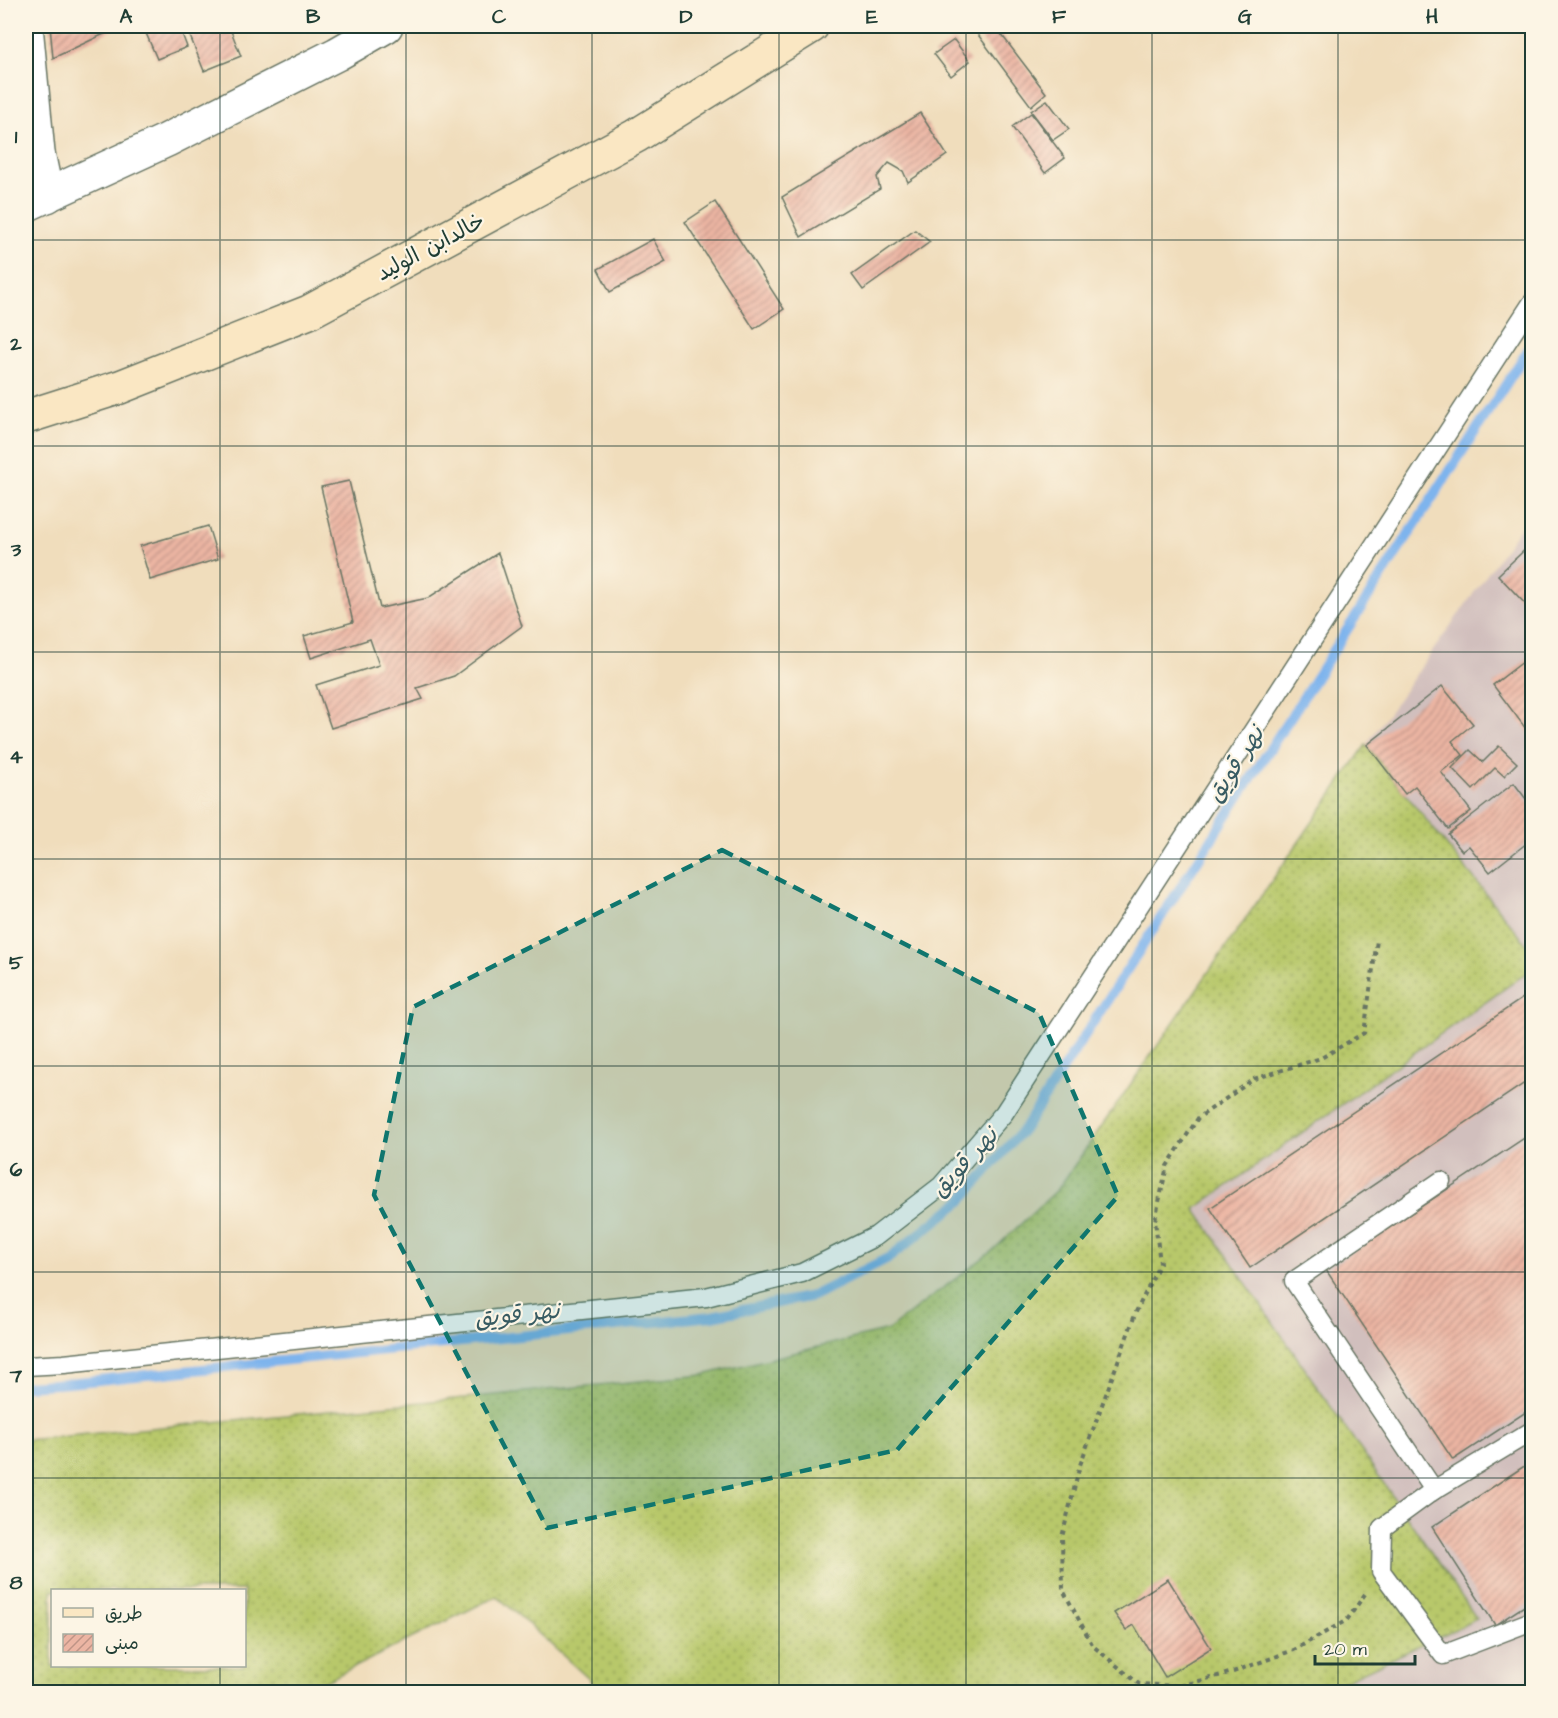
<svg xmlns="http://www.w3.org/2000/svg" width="1558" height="1718" viewBox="0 0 1558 1718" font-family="'Architects Daughter','Playpen Sans Arabic',sans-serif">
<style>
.industrial{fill:#d1bfbd}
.grass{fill:url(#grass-dots);stroke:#6c8250;stroke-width:1.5;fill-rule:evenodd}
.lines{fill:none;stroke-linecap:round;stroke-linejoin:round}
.stream{stroke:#7eb4ed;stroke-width:10}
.building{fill:url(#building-hatch)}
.service-casing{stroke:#687564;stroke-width:21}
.minor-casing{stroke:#687564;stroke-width:36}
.secondary-casing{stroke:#687564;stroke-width:36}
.path{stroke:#687564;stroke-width:4;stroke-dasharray:4.5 4.5;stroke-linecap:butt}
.service{stroke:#fff;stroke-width:18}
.minor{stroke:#fff;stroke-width:33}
.secondary{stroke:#fae7c3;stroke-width:33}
.marked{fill:#0f766e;fill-opacity:0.2;stroke:#0f766e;stroke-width:4.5;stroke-dasharray:12 8;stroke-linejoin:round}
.grid{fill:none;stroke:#1f3d34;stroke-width:1.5;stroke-opacity:0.55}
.labels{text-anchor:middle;stroke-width:4.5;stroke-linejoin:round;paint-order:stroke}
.street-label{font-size:22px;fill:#1f3d34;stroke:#fcf5e5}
.water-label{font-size:24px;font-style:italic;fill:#375b62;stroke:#fcf5e5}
.neatline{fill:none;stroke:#1f3d34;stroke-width:2}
.grid-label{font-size:20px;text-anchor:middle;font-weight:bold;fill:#1f3d34}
</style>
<defs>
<pattern id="grass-dots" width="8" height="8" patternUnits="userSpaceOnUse" patternTransform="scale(1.5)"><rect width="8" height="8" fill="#b8c86b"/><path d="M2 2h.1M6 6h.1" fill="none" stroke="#95a459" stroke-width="1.8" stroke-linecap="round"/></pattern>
<pattern id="building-hatch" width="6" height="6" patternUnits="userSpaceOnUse" patternTransform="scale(1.5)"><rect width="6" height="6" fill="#ecb5a3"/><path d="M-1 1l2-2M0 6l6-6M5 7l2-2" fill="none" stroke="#bf9486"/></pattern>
</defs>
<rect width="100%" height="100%" fill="#fcf5e5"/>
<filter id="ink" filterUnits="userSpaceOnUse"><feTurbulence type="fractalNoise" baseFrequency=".0167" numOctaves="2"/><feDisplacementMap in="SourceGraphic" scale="12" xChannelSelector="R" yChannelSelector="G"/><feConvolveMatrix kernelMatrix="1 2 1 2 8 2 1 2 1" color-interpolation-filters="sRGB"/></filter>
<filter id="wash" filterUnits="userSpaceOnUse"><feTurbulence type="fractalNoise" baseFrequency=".008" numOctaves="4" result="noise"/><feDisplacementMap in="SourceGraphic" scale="24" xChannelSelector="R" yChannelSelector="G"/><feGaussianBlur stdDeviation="1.35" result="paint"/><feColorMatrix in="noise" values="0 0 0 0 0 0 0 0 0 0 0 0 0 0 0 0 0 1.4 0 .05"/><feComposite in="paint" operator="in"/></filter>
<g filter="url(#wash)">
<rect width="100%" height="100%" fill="#f0ddbc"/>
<g class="industrial">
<path d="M1532 511V951L1366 745Z"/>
<path d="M1532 969V1692H1321L1476 1619 1195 1209Z"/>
</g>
<path class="grass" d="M1366 745 1532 951V969L1195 1209 1477 1619 1321 1692H597L590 1680 497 1596 304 1692H26V1440L703 1375 888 1330 992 1251 1058 1189ZM52 1590H244V1666H52Z"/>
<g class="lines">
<path class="stream" d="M26 1386 69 1383 712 1316 813 1296 890 1257 960 1202 1026 1126 1532 344"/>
</g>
<g id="blocks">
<g class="building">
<path d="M50 26H121L53 58Z"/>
<path d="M143 26H179L187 47 157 59Z"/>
<path d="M186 26H229L241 56 204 71Z"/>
<path d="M977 26H995L1046 93 1031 106 973 28Z"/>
<path d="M954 40 970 61 951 76 934 54Z"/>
<path d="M1047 100 1069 129 1053 140 1031 111Z"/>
<path d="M920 113 947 155 908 182 903 171 889 163 877 177 880 189 801 237 782 197Z"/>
<path d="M1031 113 1065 158 1045 173 1012 127Z"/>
<path d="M715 202 784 309 754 329 685 222Z"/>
<path d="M915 230 930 242 863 290 852 275Z"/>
<path d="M653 239 666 262 610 292 598 269Z"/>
<path d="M349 481 380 608 428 598 498 553 522 626 454 676 417 688 423 699 331 728 316 685 379 665 370 639 311 658 304 636 353 622 321 487Z"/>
<path d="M208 526 218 559 150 580 140 546Z"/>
<path d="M1532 543V611L1498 575Z"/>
<path d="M1532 655V737L1493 685Z"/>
<path d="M1442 686 1473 724 1452 741 1463 755 1441 772 1471 811 1448 829 1415 786 1405 794 1367 745Z"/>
<path d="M1499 746 1517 763 1504 776 1495 768 1473 790 1452 768 1470 750 1483 762Z"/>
<path d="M1514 783 1532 807V839L1490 872 1469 846 1462 851 1448 834Z"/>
<path d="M1532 992V1078L1250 1268 1210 1208Z"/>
<path d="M1532 1133V1408L1453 1460 1326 1270Z"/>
<path d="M1532 1461V1601L1495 1625 1432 1527Z"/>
<path d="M1168 1579 1211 1648 1165 1677 1134 1625 1126 1630 1114 1613Z"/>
</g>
</g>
</g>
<g filter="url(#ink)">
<use href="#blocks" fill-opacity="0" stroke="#687564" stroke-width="1.5"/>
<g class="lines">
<defs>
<g id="service">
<path d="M1441 1181 1294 1281 1434 1490 1532 1431"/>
<path d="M26 1366 64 1364 706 1297 802 1273 876 1236 941 1186 1004 1113 1532 303"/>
<path d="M1434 1490 1382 1528 1381 1571 1443 1655 1532 1621"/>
</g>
<g id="minor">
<path d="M26 26 38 153 47 196"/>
<path d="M26 205 167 140 337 54 386 26"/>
</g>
<path id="secondary" d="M26 417 120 387 309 312 636 136 812 26"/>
</defs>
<use href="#service" class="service-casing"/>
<use href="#minor" class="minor-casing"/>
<use href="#secondary" class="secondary-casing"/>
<path class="path" d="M1365 1594 1347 1620 1294 1650 1233 1672 1180 1686 1139 1684 1093 1646 1063 1590 1062 1537 1080 1465 1136 1312 1160 1263 1155 1220 1167 1166 1198 1118 1254 1079 1321 1058 1364 1033 1377 940"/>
<use href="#service" class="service"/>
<use href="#minor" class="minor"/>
<use href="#secondary" class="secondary"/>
</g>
</g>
<path class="marked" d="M722 850 1039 1013 1118 1196 897 1450 547 1528 374 1195 413 1007Z"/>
<path class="grid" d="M220 26V1590M406 26V1692M592 26V1692M779 26V1692M966 26V1692M1152 26V1692M1338 26V1692M26 240H1532M26 446H1532M26 652H1532M26 859H1532M26 1066H1532M26 1272H1532M26 1478H1532M220 1666V1692"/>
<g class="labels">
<g class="street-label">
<text transform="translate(430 246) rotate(-28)" y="8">خالدابن الوليد</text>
</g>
<g class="water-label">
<text transform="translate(1235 764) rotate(-57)" y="8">نهر قويق</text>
<text transform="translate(964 1162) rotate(-47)" y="8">نهر قويق</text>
<text transform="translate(517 1314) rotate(-6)" y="8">نهر قويق</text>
</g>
</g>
<rect width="1558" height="1718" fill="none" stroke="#fcf5e5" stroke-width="66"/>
<rect x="51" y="1589" width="195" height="78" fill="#fcf5e5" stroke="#a4ab9e" stroke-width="1.5"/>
<rect x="63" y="1608" width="30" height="9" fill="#fae7c3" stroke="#a4ab9e" stroke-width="1.5"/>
<text x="105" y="1619" font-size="18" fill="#1f3d34">طريق</text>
<rect x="63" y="1634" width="30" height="18" fill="url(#building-hatch)" stroke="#a4ab9e" stroke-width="1.5"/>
<text x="105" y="1649" font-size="18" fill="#1f3d34">مبنى</text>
<path d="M1315 1655v9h100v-9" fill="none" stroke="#1f3d34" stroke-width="3"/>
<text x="1324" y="1655" font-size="18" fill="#1f3d34" stroke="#fcf5e5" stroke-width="4.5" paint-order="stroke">20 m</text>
<rect x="33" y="33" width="1492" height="1652" class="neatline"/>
<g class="grid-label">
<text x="126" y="23">A</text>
<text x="313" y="23">B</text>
<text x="499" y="23">C</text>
<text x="686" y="23">D</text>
<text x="872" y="23">E</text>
<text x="1059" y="23">F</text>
<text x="1245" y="23">G</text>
<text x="1432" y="23">H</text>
<text x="16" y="143">1</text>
<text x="16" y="350">2</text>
<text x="16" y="556">3</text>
<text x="16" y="763">4</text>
<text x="16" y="969">5</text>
<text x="16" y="1176">6</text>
<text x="16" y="1382">7</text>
<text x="16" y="1589">8</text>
</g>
</svg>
